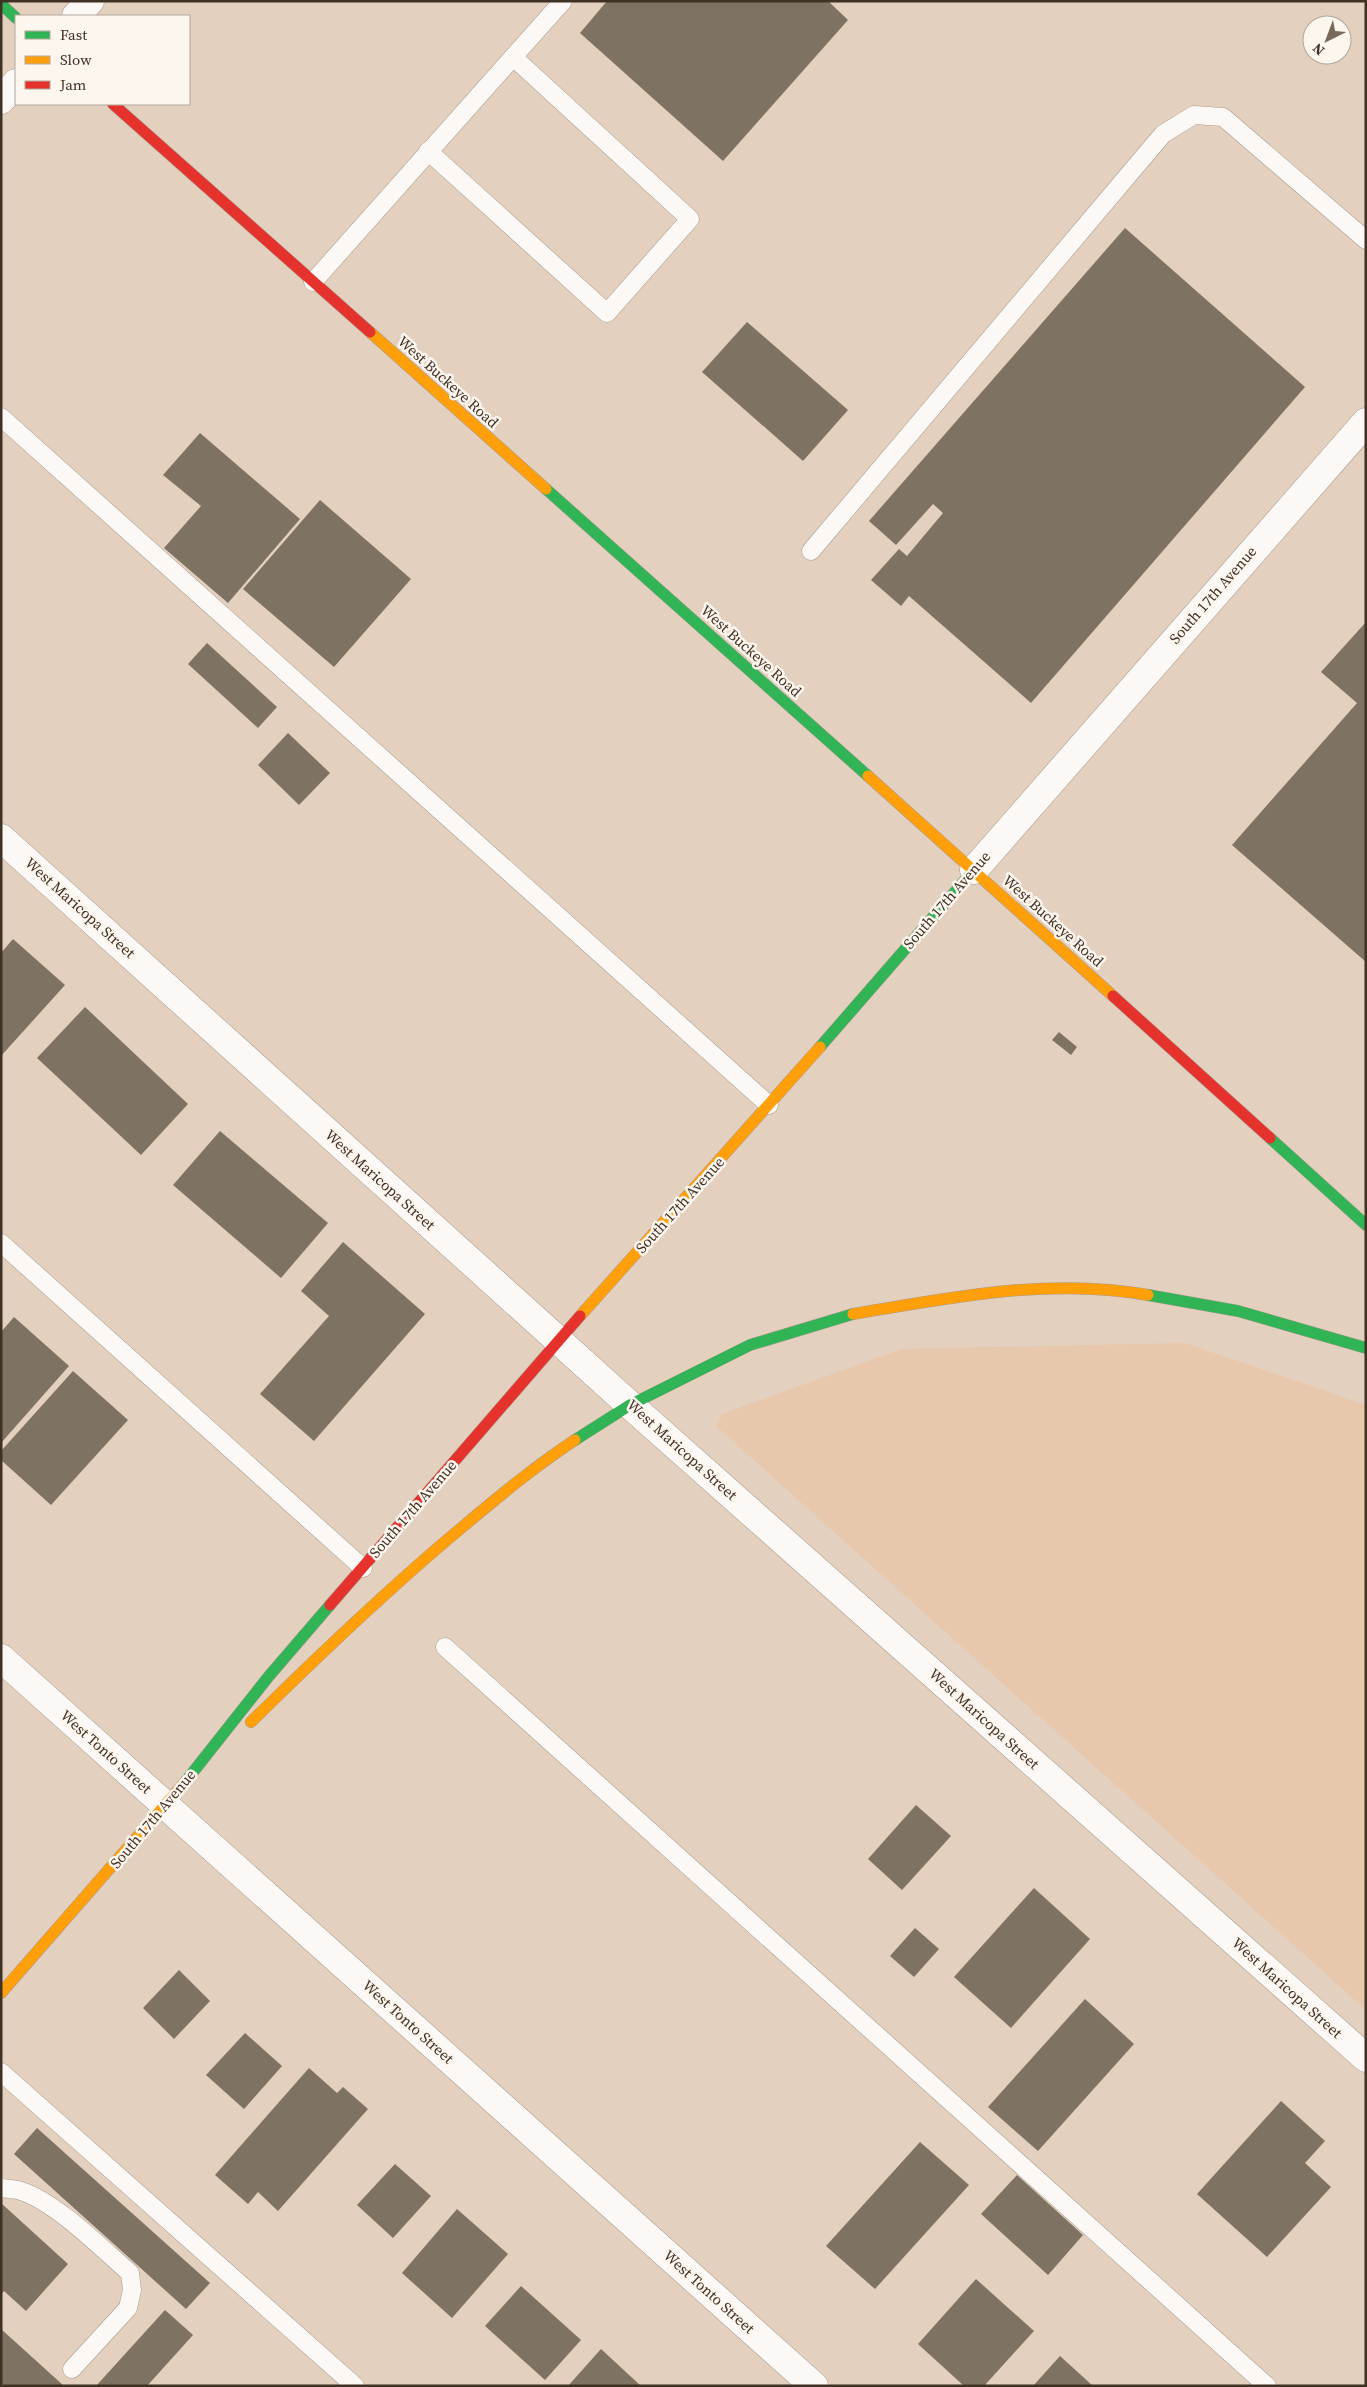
<svg xmlns="http://www.w3.org/2000/svg" width="1367" height="2387" viewBox="0 0 1367 2387" font-family="'Source Serif 4',serif">
<style>
.built{fill:#e7c8ac}
.building{fill:#7e7263}
.lines{fill:none;stroke-linecap:round;stroke-linejoin:round}
.lane-casing{stroke:#a99a8c;stroke-width:19}
.street-casing{stroke:#a99a8c;stroke-width:29}
.fast-casing{stroke:#a99a8c;stroke-width:12}
.slow-casing{stroke:#a99a8c;stroke-width:12}
.jam-casing{stroke:#a99a8c;stroke-width:12}
.lane{stroke:#fbf8f5;stroke-width:18}
.street{stroke:#fbf8f5;stroke-width:28}
.fast{stroke:#30b455;stroke-width:11}
.slow{stroke:#ff9f0a;stroke-width:11}
.jam{stroke:#e5322d;stroke-width:11}
.labels{text-anchor:middle;stroke-width:5;stroke-linejoin:round;paint-order:stroke}
.street-label{font-size:15px;fill:#3f3124;stroke:#fdf6ef}
</style>
<rect width="100%" height="100%" fill="#e3d0be"/>
<path class="built" d="M1185 1343 1366 1405V2010L716 1426 722 1414 902 1349Z"/>
<g class="building">
<path d="M607 1H828L848 20 723 161 580 33Z"/>
<path d="M1125 228 1305 387 1031 703 909 596 901 606 871 580 899 549 907 556 943 513 933 504 896 545 869 521Z"/>
<path d="M747 322 848 410 803 461 702 372Z"/>
<path d="M200 433 300 519 228 603 164 548 201 506 163 475Z"/>
<path d="M320 500 411 579 334 667 243 589Z"/>
<path d="M1366 622V962L1232 845 1357 703 1321 672Z"/>
<path d="M207 643 277 707 258 728 188 664Z"/>
<path d="M288 733 330 773 299 805 258 765Z"/>
<path d="M13 939 65 985 1 1056V953Z"/>
<path d="M85 1007 188 1104 141 1155 37 1058Z"/>
<path d="M1059 1032 1077 1047 1071 1055 1052 1040Z"/>
<path d="M220 1131 328 1223 281 1278 173 1185Z"/>
<path d="M343 1242 425 1314 314 1441 260 1394 329 1316 301 1291Z"/>
<path d="M14 1317 69 1366 1 1443V1332Z"/>
<path d="M73 1371 128 1420 51 1505 1 1460V1451Z"/>
<path d="M916 1805 951 1836 902 1890 868 1859Z"/>
<path d="M1034 1888 1090 1939 1011 2028 954 1977Z"/>
<path d="M915 1928 939 1949 914 1977 890 1956Z"/>
<path d="M179 1970 210 2001 174 2039 143 2008Z"/>
<path d="M1085 1999 1134 2044 1038 2151 988 2107Z"/>
<path d="M245 2033 282 2066 244 2109 206 2075Z"/>
<path d="M309 2068 337 2093 343 2087 368 2109 278 2211 258 2192 248 2204 215 2175Z"/>
<path d="M1281 2101 1325 2141 1305 2163 1331 2187 1267 2257 1197 2194Z"/>
<path d="M37 2128 210 2283 186 2309 14 2154Z"/>
<path d="M920 2142 969 2185 875 2289 826 2246Z"/>
<path d="M395 2164 431 2196 393 2238 357 2205Z"/>
<path d="M1017 2175 1083 2235 1048 2275 981 2214Z"/>
<path d="M1 2203 68 2264 26 2311 4 2291 1 2295Z"/>
<path d="M457 2209 508 2254 452 2318 402 2273Z"/>
<path d="M976 2279 1034 2331 984 2386H964L918 2344Z"/>
<path d="M521 2286 581 2340 545 2380 485 2326Z"/>
<path d="M165 2310 193 2335 147 2386H96Z"/>
<path d="M1 2329 64 2386H5L1 2383Z"/>
<path d="M601 2349 641 2386H568Z"/>
<path d="M1060 2356 1093 2386H1033Z"/>
</g>
<g class="lines">
<defs>
<g id="lane">
<path d="M428 151 607 313 690 219 513 57"/>
<path d="M313 282 563 1"/>
<path d="M1 417 769 1105"/>
<path d="M811 551 1163 134 1194 115 1223 117 1366 240"/>
<path d="M1 1243 363 1568"/>
<path d="M445 1647 1267 2386"/>
<path d="M1 2072 355 2386"/>
<path d="M1 2188C7 2189 15 2189 21 2191 56 2202 101 2248 130 2273L132 2290 128 2308 72 2369"/>
</g>
<g id="street">
<path d="M76 16 90 1"/>
<path d="M1 100 16 83"/>
<path d="M1 838 630 1405 1366 2058"/>
<path d="M974 870 1366 422"/>
<path d="M1 1658 814 2386"/>
</g>
<g id="fast">
<path d="M1 4 16 18"/>
<path d="M546 489 868 776"/>
<path d="M820 1047 974 870"/>
<path d="M1270 1138 1366 1225"/>
<path d="M1148 1295 1238 1311 1366 1348"/>
<path d="M575 1440 630 1405 750 1345 853 1314"/>
<path d="M186 1781 269 1676 330 1605"/>
</g>
<g id="slow">
<path d="M370 332 546 489"/>
<path d="M868 776 1113 996"/>
<path d="M853 1314C950 1298 1050 1277 1148 1295"/>
<path d="M580 1316 820 1047"/>
<path d="M251 1722C319 1655 387 1590 460 1529 498 1497 534 1467 575 1440"/>
<path d="M1 1993 186 1781"/>
</g>
<g id="jam">
<path d="M113 104 370 332"/>
<path d="M1113 996 1270 1138"/>
<path d="M330 1605 580 1316"/>
</g>
</defs>
<use href="#lane" class="lane-casing"/>
<use href="#street" class="street-casing"/>
<use href="#fast" class="fast-casing"/>
<use href="#slow" class="slow-casing"/>
<use href="#jam" class="jam-casing"/>
<use href="#lane" class="lane"/>
<use href="#street" class="street"/>
<use href="#fast" class="fast"/>
<use href="#slow" class="slow"/>
<use href="#jam" class="jam"/>
</g>
<g class="labels">
<g class="street-label">
<text transform="translate(448 382) rotate(42)" y="5">West Buckeye Road</text>
<text transform="translate(1213 595) rotate(-49)" y="5">South 17th Avenue</text>
<text transform="translate(751 651) rotate(42)" y="5">West Buckeye Road</text>
<text transform="translate(947 900) rotate(-49)" y="5">South 17th Avenue</text>
<text transform="translate(80 908) rotate(42)" y="5">West Maricopa Street</text>
<text transform="translate(1053 921) rotate(42)" y="5">West Buckeye Road</text>
<text transform="translate(380 1180) rotate(42)" y="5">West Maricopa Street</text>
<text transform="translate(680 1205) rotate(-48)" y="5">South 17th Avenue</text>
<text transform="translate(682 1450) rotate(42)" y="5">West Maricopa Street</text>
<text transform="translate(413 1509) rotate(-49)" y="5">South 17th Avenue</text>
<text transform="translate(984 1719) rotate(42)" y="5">West Maricopa Street</text>
<text transform="translate(106 1752) rotate(42)" y="5">West Tonto Street</text>
<text transform="translate(153 1819) rotate(-50)" y="5">South 17th Avenue</text>
<text transform="translate(1287 1988) rotate(42)" y="5">West Maricopa Street</text>
<text transform="translate(408 2022) rotate(42)" y="5">West Tonto Street</text>
<text transform="translate(709 2292) rotate(42)" y="5">West Tonto Street</text>
</g>
</g>
<rect width="1367" height="2387" fill="none" stroke="#3f3124" stroke-width="5"/>
<rect x="15" y="15" width="175" height="90" fill="#fdf6ef" stroke="#b1a79e"/>
<rect x="25" y="31" width="25" height="8" fill="#30b455" stroke="#b1a79e"/>
<text x="60" y="40" font-size="15" fill="#3f3124">Fast</text>
<rect x="25" y="56" width="25" height="8" fill="#ff9f0a" stroke="#b1a79e"/>
<text x="60" y="65" font-size="15" fill="#3f3124">Slow</text>
<rect x="25" y="81" width="25" height="8" fill="#e5322d" stroke="#b1a79e"/>
<text x="60" y="90" font-size="15" fill="#3f3124">Jam</text>
<g transform="translate(1327 40) rotate(222)"><circle r="24" fill="#fdf6ef" stroke="#b1a79e"/>
<path d="M0-4L9 19L0 12L-9 19Z" fill="#78695a"/>
<text y="-8" font-size="14" font-weight="bold" text-anchor="middle" fill="#3f3124">N</text>
</g>
</svg>
